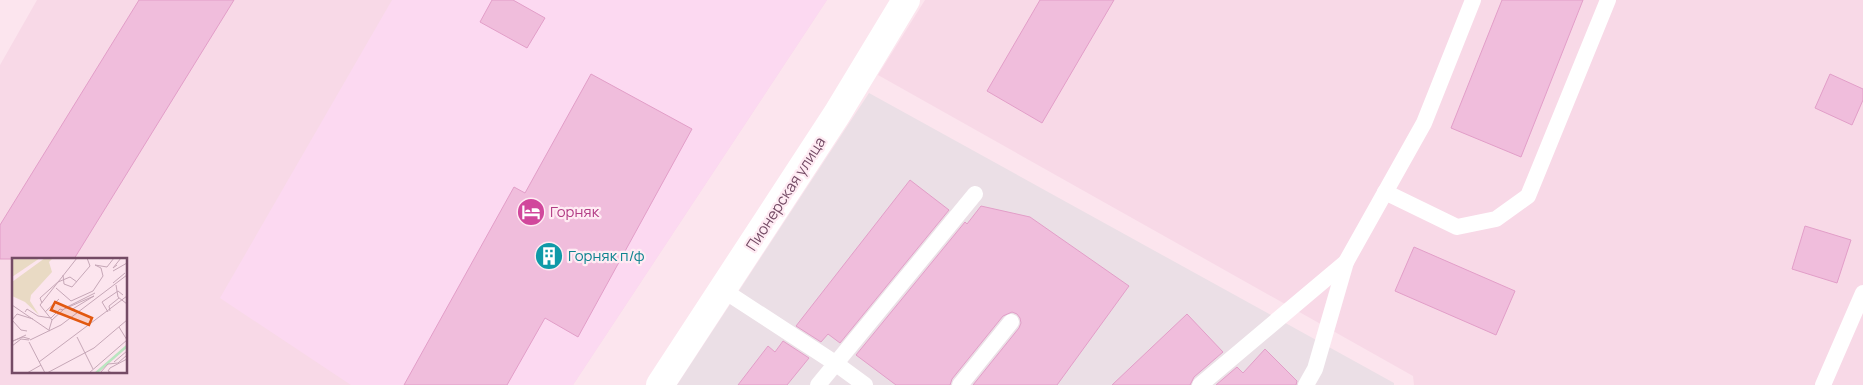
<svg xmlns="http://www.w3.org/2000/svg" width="1863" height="385" viewBox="0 0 1863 385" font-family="Manrope,sans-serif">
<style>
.residential{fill:#f8d9e7;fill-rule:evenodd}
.commercial{fill:#fcd9f1}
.industrial{fill:#ebdfe6}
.building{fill:#f0bddc;stroke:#e29ec8}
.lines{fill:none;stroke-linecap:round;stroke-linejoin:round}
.service{stroke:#fff;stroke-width:16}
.secondary{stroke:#fff;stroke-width:28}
.labels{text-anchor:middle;stroke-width:4.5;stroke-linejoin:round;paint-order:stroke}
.street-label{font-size:15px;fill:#744b65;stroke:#ffebf3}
.hotel-label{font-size:15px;fill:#b23c85;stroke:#ffebf3;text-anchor:start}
.culture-label{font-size:15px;fill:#0d838f;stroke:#ffebf3;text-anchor:start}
.inset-river{fill:none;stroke:#bae5c0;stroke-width:2.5}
.inset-road{fill:none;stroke:#c6a7b7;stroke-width:1}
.view{fill:#e25810;fill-opacity:0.15;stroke:#e25810;stroke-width:2.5}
.inset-edge{fill:none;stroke:#744b65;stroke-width:2.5}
</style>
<rect width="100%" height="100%" fill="#fce5ee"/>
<g class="residential">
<path d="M37 0H827L573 385H0V65ZM14 259H126V371H14Z"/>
<path d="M925 0H1863V385H1414L1413 376 878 75Z"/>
</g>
<path class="commercial" d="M392 0H827L573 385H351L220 298Z"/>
<path class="industrial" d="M869 93 1394 383V385H677Z"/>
<g class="building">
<path d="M139 0H234L74 259H0V225Z"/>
<path d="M492 0H513L545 18 527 48 480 22Z"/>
<path d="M1040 0H1114L1042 123 987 91Z"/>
<path d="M1502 0H1583L1521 157 1451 128Z"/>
<path d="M591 74 692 129 578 337 545 318 507 385H404L514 187 525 193Z"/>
<path d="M1830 74 1863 89V100L1852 125 1815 108Z"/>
<path d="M910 180 949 210 840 343 828 334 821 342 796 326Z"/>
<path d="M981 206 1030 217 1129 286 1057 385H973L1019 328 1021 323 1020 318 1017 314 1012 312 1003 316 952 379 950 385H896L856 355 965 222 967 224Z"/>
<path d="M1805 226 1851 240 1837 283 1792 269Z"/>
<path d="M1414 247 1515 291 1496 335 1395 291Z"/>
<path d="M1187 314 1223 352 1194 377 1190 385H1112Z"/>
<path d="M783 341 809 358 787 385H738L768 346 775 352Z"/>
<path d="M1265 349 1297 381 1296 385H1216L1237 367 1243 373Z"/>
</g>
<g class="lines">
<g class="service">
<path d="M1385 192 1457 227 1496 219 1528 196 1608 0"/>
<path d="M723 290 835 363 865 385"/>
<path d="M818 385 975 194"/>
<path d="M960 385 1011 322"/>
<path d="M1200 385 1346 262 1424 123 1473 0"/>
<path d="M1306 385 1315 369 1346 262"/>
<path d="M1823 385 1863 293"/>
</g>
<path class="secondary" d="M660 385 837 114 906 0"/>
</g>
<defs>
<symbol id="hotel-disc" viewBox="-11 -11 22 22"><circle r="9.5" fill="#d1479c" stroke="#ffebf3"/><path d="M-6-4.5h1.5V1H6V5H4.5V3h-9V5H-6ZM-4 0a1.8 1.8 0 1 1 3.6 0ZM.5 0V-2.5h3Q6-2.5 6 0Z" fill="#fff"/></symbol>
<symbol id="building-disc" viewBox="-11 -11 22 22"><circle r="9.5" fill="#0f9aa8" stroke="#ffebf3"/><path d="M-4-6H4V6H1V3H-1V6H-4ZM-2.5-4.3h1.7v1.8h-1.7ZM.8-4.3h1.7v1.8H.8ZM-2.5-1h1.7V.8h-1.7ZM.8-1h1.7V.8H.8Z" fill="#fff"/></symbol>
</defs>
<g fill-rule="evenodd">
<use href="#hotel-disc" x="515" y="196" width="32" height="32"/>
<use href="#building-disc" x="533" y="240" width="32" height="32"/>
</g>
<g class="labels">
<g class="street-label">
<text transform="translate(786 194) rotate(-57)" y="5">Пионерская улица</text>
</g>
<g class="hotel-label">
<text x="550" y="217">Горняк</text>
</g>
<g class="culture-label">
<text x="568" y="261">Горняк п/ф</text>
</g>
</g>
<g transform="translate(12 258)">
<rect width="115" height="115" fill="#fce5ee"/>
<path d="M0 0H28L0 19ZM33 0H41L37 4 40 14 19 37 18 43 27 57 13 44 0 38V24Z" fill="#e9dac4"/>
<path class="inset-river" d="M84 115 115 88"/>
<path class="inset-road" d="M83 7 95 9 102 0M105 7 101 10 109 0M101 13 115 5M51 17 52 26 60 29 78 8 75 0M46 24 58 19 65 24M101 25 113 15M104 27 106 39 115 46M44 30 59 43 81 33 91 18 89 10 83 7M30 45 28 40 47 23M0 47 38 73M53 50 83 35M98 53 97 48 107 40M13 54 15 51 26 58 39 60 48 51 51 52M33 54 47 41M96 54 90 44 106 33 111 37M0 62 5 56 21 61M0 62 9 72 15 73M40 62 28 47 65 0M37 72 40 62 52 51 82 38 59 52M14 77 1 83 11 79 18 81M65 79 81 111M18 82 49 67 115 17M17 84 33 115M0 88 9 81 17 82M27 104 115 38M102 104 115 93M15 115 29 107M35 115 82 90 115 62M77 115 115 82 107 69M88 115 96 106 106 105 115 97M100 115 96 113 98 110 115 101"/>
<path class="view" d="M43 44 80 60 77 67 39 52Z"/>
<rect width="115" height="115" class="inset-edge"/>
</g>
</svg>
